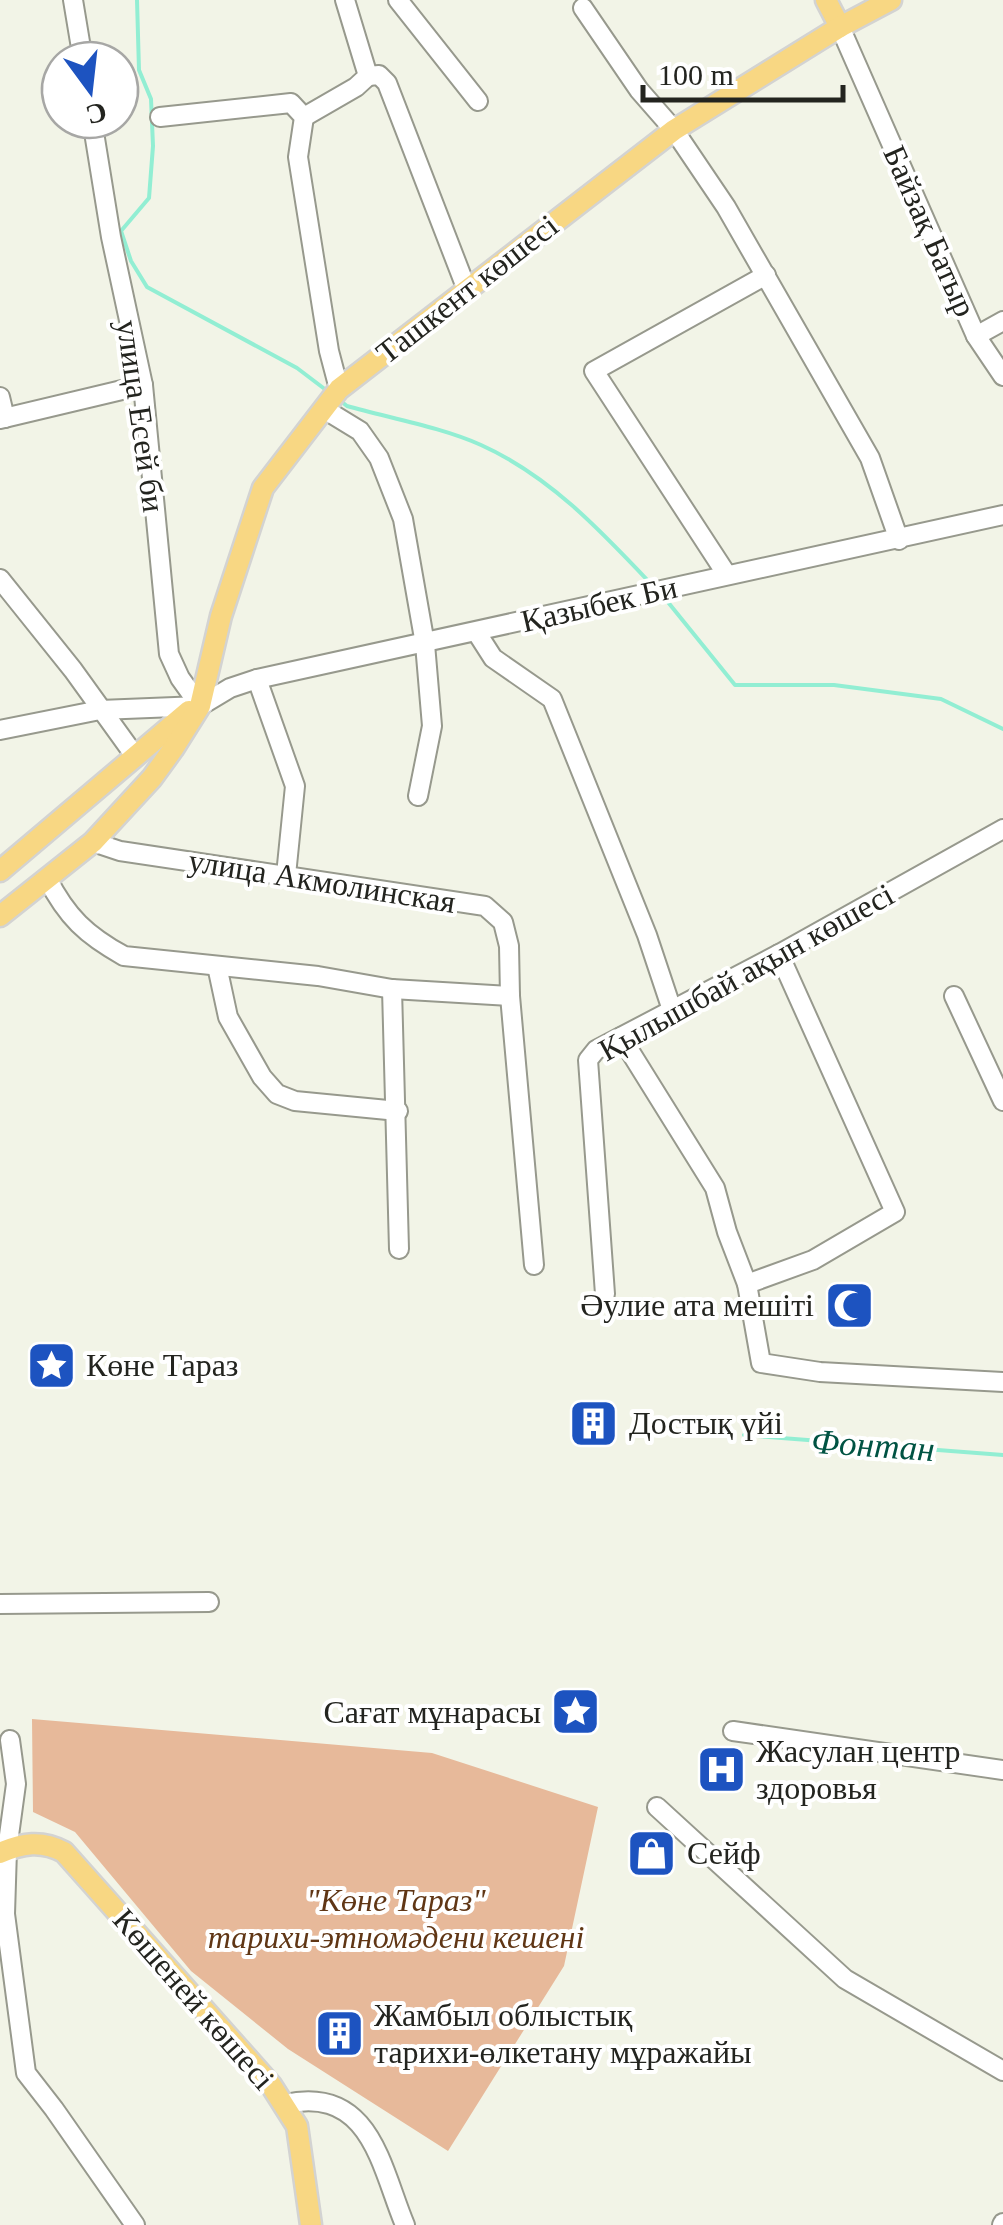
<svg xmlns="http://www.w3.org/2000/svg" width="1003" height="2225" viewBox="0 0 1003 2225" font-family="Georgia,serif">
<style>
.green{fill:#e7b99a}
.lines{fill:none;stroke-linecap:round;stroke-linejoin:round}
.stream{stroke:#92eed3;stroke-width:4}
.minor-casing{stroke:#97998d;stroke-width:22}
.major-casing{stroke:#d3d3d2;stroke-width:25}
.minor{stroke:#fff;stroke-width:18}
.major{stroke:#f8d783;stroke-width:20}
.labels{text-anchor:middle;stroke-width:8;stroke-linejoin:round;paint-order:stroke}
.street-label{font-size:32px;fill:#23241f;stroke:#fff}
.poi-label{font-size:32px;fill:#23241f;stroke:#fff;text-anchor:start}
.park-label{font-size:32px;font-style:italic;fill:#603615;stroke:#fff}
.water-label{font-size:35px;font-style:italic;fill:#005343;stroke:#fff}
</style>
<rect width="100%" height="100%" fill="#f2f4e7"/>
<path class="green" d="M32 1719 432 1753 598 1807 564 1966 448 2151 288 2049 191 1971 75 1832 33 1812Z"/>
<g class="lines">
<g class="stream">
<path d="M137 0 139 70 151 99 153 146 149 198 121 231 131 261 147 287 297 368 326 390"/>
<path d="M338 399 347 406C389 418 441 427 481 445 550 476 602 532 653 586"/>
<path d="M663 596 735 685H834L941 699 1003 729"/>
<path d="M744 1435 1003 1455"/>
</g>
<defs>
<g id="minor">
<path d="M73 0 83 60"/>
<path d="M398 0 478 101"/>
<path d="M583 8 639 90 674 130 726 207 870 458 899 540"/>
<path d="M840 27 976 336 1003 376"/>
<path d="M368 76 379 75 387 83 467 290"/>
<path d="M160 117 291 103 304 117 298 157 329 351 339 389"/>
<path d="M304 117 356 87 368 76 345 0"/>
<path d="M92 120 111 237 143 385 169 654 180 678 200 706"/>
<path d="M976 336 1003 321"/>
<path d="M0 397 5 418"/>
<path d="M324 409 360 431 379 458 403 519 425 644 432 726 418 796"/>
<path d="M0 419 143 385"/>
<path d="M727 575 594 371 766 275"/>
<path d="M0 579 73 670 135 756"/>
<path d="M477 633 493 658 552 699 647 935 672 1010"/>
<path d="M257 679 295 786 286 875"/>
<path d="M0 730 100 710 200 706 230 688 257 679 1003 515"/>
<path d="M93 842 120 851 485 906 503 922 509 946 510 996 534 1265"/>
<path d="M47 878C67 917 86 935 124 956L318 976 392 989 510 996"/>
<path d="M217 966 228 1017 262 1077 277 1094 295 1101 398 1111"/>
<path d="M392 989 399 1249"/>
<path d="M954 996 1003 1101"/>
<path d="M621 1037 715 1188 727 1232 747 1284 761 1363 820 1372 1003 1382"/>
<path d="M747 1284 813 1260 895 1212 779 954"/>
<path d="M605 1294 588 1060 596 1050 779 954 1003 829"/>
<path d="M0 1604 209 1602"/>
<path d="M733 1731 1003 1770"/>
<path d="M10 1740 16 1784 7 1850 5 1914 26 2073 54 2109 135 2225"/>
<path d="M657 1807 845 1979 1003 2071"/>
<path d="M285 2104C371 2085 381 2168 405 2225"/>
<path d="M1002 2225 1003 2223"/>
</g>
<g id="major">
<path d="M826 0 840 27"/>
<path d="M0 871 189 711"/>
<path d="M0 916 93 842 152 778 173 749 200 706 221 616 263 488 339 389 674 130 840 27 891 0"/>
<path d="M0 1853C22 1843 42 1840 64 1852L271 2085 297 2126 311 2225"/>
</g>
</defs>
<use href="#minor" class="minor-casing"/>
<use href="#major" class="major-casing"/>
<use href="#minor" class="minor"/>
<use href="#major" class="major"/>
</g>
<defs>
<symbol id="mosque-square" viewBox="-11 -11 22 22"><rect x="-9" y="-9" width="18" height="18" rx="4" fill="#1d53c0" stroke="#fff"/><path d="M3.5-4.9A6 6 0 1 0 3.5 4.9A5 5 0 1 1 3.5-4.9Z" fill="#fff"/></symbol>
<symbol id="sight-square" viewBox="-11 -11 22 22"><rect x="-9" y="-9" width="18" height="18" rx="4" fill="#1d53c0" stroke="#fff"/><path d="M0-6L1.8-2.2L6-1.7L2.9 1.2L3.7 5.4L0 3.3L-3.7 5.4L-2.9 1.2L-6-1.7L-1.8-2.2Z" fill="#fff"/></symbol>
<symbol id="building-square" viewBox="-11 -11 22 22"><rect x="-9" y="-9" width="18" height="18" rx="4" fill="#1d53c0" stroke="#fff"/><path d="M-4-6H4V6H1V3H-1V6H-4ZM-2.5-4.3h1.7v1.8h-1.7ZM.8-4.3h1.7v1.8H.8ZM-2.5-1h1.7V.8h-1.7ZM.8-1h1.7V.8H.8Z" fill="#fff"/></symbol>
<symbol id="hospital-square" viewBox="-11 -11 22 22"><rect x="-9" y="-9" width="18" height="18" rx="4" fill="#1d53c0" stroke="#fff"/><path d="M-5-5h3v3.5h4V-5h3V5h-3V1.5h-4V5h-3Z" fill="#fff"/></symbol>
<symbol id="shop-square" viewBox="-11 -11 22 22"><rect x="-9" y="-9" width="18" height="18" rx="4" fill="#1d53c0" stroke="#fff"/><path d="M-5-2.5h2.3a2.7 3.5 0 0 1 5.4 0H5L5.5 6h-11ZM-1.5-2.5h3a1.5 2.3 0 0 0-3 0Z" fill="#fff"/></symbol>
</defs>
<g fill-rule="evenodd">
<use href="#mosque-square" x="822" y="1278" width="55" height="55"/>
<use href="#sight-square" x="24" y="1338" width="55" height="55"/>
<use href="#building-square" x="566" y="1396" width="55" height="55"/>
<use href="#sight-square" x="548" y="1684" width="55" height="55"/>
<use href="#hospital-square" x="694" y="1742" width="55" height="55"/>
<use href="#shop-square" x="624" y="1826" width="55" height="55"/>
<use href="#building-square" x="312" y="2006" width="55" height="55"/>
</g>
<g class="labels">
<g class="street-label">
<text transform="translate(930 231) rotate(66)" y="11">Байзақ Батыр</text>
<text transform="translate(467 289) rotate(-38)" y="11">Ташкент көшесі</text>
<text transform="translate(141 416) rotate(82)" y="11">улица Есей би</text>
<text transform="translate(599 604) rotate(-13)" y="11">Қазыбек Би</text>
<text transform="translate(322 881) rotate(9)" y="11">улица Акмолинская</text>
<text transform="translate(746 972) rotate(-29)" y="11">Қылышбай ақын көшесі</text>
<text transform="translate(194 1999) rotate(49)" y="11">Көшеней көшесі</text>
</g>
<g class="poi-label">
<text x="814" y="1316" text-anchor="end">Әулие ата мешіті</text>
<text x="86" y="1376">Көне Тараз</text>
<text x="629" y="1434">Достық үйі</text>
<text x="541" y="1723" text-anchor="end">Сағат мұнарасы</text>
<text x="756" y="1762">Жасулан центр<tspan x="756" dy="37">здоровья</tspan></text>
<text x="687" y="1864">Сейф</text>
<text x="374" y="2026">Жамбыл облыстық<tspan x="374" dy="37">тарихи-өлкетану мұражайы</tspan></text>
</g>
<g class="park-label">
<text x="396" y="1911">"Көне Тараз"<tspan x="396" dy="37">тарихи-этномәдени кешені</tspan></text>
</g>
<g class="water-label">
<text transform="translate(873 1445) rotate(4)" y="12">Фонтан</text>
</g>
</g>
<g transform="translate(90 90) rotate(165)"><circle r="48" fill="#ffffff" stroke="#a7a7a5" stroke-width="2.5"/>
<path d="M0-8L18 38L0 25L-18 38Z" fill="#1d53c0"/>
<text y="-15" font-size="28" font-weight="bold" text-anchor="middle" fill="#23241f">С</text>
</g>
<path d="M643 85v15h200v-15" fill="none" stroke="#23241f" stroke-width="5"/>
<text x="658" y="85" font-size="30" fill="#23241f" stroke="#ffffff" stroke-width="8" paint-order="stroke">100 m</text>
</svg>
